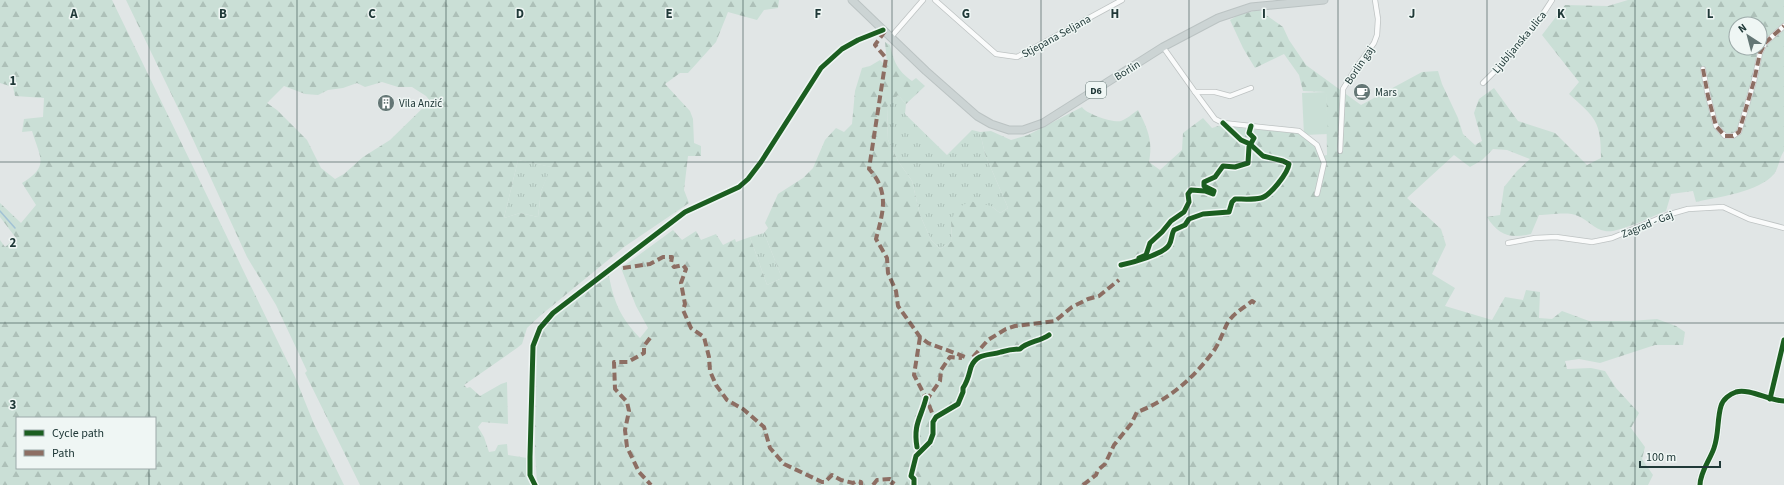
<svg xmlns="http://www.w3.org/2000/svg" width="1784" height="485" viewBox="0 0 1784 485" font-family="'Source Sans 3',sans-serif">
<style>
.grass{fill:url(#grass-tufts)}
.forest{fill:url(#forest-firs);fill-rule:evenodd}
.pitch{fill:#cadfd6}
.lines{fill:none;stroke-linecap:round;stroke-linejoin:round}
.stream{stroke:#a2c2d5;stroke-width:1.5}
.minor-casing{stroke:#bec3c3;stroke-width:6}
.secondary-casing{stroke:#bdc4c3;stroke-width:8}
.primary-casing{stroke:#bbc3c3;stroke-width:9}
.minor{stroke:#fafbfb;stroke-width:4.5}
.secondary{stroke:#fafbfb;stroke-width:6}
.primary{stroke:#ccd4d4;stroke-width:7}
.quiet{stroke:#8d6e63;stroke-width:4;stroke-dasharray:8 4;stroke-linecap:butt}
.cycleway-casing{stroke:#eff6f4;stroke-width:8}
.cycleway{stroke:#1b5e20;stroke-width:5}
.grid{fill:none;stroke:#203938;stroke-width:1;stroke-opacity:0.55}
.labels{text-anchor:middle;stroke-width:3;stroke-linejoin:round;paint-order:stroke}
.shield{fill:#eff6f4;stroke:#5e7270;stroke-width:1}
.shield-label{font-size:10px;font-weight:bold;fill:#203938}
.street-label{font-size:11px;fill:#203938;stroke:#eff6f4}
.poi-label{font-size:11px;fill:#203938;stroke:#eff6f4;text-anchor:start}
.grid-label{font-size:13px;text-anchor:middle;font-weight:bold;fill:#203938;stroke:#eff6f4;stroke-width:3;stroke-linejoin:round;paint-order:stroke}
</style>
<defs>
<pattern id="grass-tufts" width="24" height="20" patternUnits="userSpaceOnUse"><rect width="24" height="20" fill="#cadfd6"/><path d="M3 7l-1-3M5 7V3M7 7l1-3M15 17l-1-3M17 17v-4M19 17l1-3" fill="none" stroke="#adc0b8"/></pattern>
<pattern id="forest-firs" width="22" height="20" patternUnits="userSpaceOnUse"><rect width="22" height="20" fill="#cadfd6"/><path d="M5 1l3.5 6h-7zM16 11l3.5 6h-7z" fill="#adc0b8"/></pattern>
</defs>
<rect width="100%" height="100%" fill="#e1e6e6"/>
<g class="grass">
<polygon points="898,95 906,104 905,114 947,155 972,130 980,132 985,154 1008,208 1000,213 991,206 951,222 952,241 940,249 931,240 920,215 912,181 898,161 888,140 887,107"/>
<polygon points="518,160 552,167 541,191 538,217 520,213 504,218"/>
<polygon points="764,233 782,278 767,285 750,237"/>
</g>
<g class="forest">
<path d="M0,0H112L295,377L314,424L344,485H0V240L5,247L16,238L0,217V203L21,223L36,205L22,183C50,166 40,158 32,131L22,132L24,119L43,117L44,98L15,96L13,87L0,83ZM17,418H155V468H17Z"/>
<path d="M126,0H779L778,8L764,10L757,20L728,12L716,42L688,73H680L665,84L690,111L693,119L694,143L701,146V156H688L684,190L689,203L624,247L541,315L527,328L522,344L517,348L464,385L467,388L470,387L480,396L501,384L507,382L508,424L482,422L478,427L484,437L489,452L495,451L498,445L507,444L508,455L527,458L529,473L537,483L535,453L536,346C545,315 584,294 609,276C614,303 621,318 640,338L648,328L636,306L621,268L673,230L682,240L696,231L701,240L716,234L723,245L735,239L736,242L750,237L767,285L782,278L764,233L768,228L765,223L778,194L803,178L813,168L825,140L836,128L844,132L852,124L855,91L862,68L870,66L880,60L885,65L887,63L885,42L890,45C894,62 897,70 912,81L916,78L925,86L906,104L898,95L887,107L888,140L898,161L912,181L920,215L931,240L940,249L952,241L951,222L956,209L970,201L991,206L1000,213L1008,208L985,154L980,132L991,131L1011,140L1028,135L1082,107C1086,114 1113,123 1121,121C1127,119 1133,113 1138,110C1148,129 1153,141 1149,162L1160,170L1182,150L1183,133L1203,118L1212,128L1222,125L1255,130L1269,128L1299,133L1316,145L1322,156L1327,155L1326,92L1303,91L1299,75L1284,54L1255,68L1243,48L1230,20L1240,14L1259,10L1283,27L1289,40L1306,65L1361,105L1422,72L1438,71L1442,84L1458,118L1463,134L1475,145L1482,141L1474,113L1479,99L1494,88L1518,121L1555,133L1587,165L1601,158C1601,120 1595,118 1569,94L1579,82L1542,35L1565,5L1608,6L1628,0H1784V151C1779,158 1779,167 1774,174C1759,192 1718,197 1696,202L1693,191L1671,194L1666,211C1653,216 1617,234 1605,231C1594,229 1588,220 1578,216C1568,211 1550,215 1539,215L1531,234C1510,239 1498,235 1487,217L1500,215L1504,187L1517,171L1530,159L1507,150L1493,149L1482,160L1470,167L1454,155L1407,198L1441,229L1446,245L1432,274L1455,288L1445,306L1492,320L1505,297L1523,300L1526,290L1540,292L1539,318L1552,319L1562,311L1589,321H1630L1657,319L1676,326L1685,332L1683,345H1655L1600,363L1579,359L1565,361L1567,369L1591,368L1605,371L1616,388L1639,413L1631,428L1645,447L1642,459L1653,475L1648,485H360L305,373L307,371L276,305L247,257L191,135ZM1736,24H1760V48H1736ZM382,82L398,87H412L426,96L430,101L390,140L363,157L344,174L335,179L321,168L307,140L277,110L267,103L284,86L305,94L318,95L328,90L343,88L357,83L365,87ZM518,160L551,167L541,191L538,217L520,213L504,218Z"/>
</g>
<polygon class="pitch" points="1326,92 1328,134 1304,135 1302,93"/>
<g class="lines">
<polyline class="stream" points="0,211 15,228"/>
<g class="minor-casing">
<g id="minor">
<polyline points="935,0 996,54 1017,57 1122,0"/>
<polyline points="891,37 923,0"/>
<polyline points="1163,47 1195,92 1215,92 1230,96 1251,88"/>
<polyline points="1703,69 1708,96 1716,126 1725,136 1733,136 1739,132 1754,81 1760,53 1765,43 1784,26"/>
<path d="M1483,83C1509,58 1533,31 1552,0"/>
<polyline points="1195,92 1215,119 1223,123 1299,131 1317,145 1324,163 1317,194"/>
<polyline points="1340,151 1343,89 1356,68 1374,43 1377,35 1378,19 1375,0"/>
<polyline points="1508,243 1535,238 1556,237 1592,242 1612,238 1667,215 1688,209 1723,207 1749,219 1784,228"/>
<polyline points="1770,399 1784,340"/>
<polyline points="535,485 530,475 530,457 533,346 540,328 553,313 685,212 739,187 748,179 761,162 821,68 842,49 858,40 883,30"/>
</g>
</g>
<g class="secondary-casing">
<path id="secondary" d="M1700,485C1700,472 1710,460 1714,448C1719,434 1717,419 1721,406C1723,399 1730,394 1736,392C1749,388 1770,401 1784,401"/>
</g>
<g class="primary-casing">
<polyline id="primary" points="852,0 926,71 977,116 991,124 1009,130 1023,130 1043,123 1163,47 1218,18 1251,7 1324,0"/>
</g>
<use href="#minor" class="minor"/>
<use href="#secondary" class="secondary"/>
<use href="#primary" class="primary"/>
<g class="quiet">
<path d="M885,31L875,45L886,58L869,169C890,192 883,212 876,239L887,258L888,273L896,291L898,306L920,337L928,343L968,358"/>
<polyline points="1703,69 1708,96 1716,126 1725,136 1733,136 1739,132 1754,81 1760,53 1765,43 1784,26"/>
<polyline points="623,268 650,264 663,257 672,257 671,263 674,267 683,265 686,269 681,283 685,304 683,310 691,328 704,337 709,357 710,371 716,385 727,400 743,409 764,427 770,448 784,464 822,482 825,482 832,475 841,480 853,483 857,481 861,482 861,485"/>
<polyline points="920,337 914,375 926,398 933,415"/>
<polyline points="650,338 644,346 644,353 628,362 614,362 615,389 627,402 629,411 625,430 627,447 639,472 651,485"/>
<polyline points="973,357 988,340 1006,329 1015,326 1055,321 1072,307 1088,299 1099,296 1119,280"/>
<polyline points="926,401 940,381 941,370 950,357 962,358"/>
<polyline points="873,485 877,480 890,479 894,481 891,485"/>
<path d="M1083,485L1096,475L1098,470L1105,464L1114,445L1131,424L1137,412C1168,401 1196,376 1215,349C1220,341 1223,332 1227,324C1232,314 1244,308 1252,301L1255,303"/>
</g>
<g class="cycleway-casing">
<g id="cycleway">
<polyline points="1139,258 1146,255 1150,243 1162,232 1171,221 1184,212 1189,202 1188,194 1191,190 1205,191 1213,194 1214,191 1204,186 1204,182 1215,177 1223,166 1235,167 1248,163 1249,147 1254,138 1249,133 1251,126"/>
<path d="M1121,265C1131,263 1164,254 1169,245C1172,241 1171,235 1174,230L1185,225L1189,219L1203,214L1229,212L1232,202L1235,199C1243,199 1253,200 1261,198C1270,196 1288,173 1289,164L1283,161L1263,156L1250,144L1241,140L1223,123"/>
<polyline points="1770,399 1784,340"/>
<path d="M917,447C913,424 921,418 926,398"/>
<polyline points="535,485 530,475 530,457 533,346 540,328 553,313 685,212 739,187 748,179 761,162 821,68 842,49 858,40 883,30"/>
<path d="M914,485V479L911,476L916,456L930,442L933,434V422L936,417L958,404L963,392V388C968,381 969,374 971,367C977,352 990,356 1001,352C1008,350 1012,349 1020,349C1028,341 1039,342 1049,335"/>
<path d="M1700,485C1700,472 1710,460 1714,448C1719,434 1717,419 1721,406C1723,399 1730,394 1736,392C1749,388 1770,401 1784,401"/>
</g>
</g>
<use href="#cycleway" class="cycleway"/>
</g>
<path class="grid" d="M149,0V418M297,0V485M446,0V485M595,0V485M743,0V485M892,0V485M1041,0V485M1189,0V485M1338,0V485M1487,0V485M1635,0V485M0,162H1784M0,323H1784M149,468V485"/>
<defs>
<g id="cafe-disc" transform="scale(0.9)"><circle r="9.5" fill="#647675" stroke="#eff6f4"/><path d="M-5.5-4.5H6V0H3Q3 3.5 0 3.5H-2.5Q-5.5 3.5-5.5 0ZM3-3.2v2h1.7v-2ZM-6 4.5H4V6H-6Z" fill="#fff"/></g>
<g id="building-disc" transform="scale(0.9)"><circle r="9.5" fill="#647675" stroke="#eff6f4"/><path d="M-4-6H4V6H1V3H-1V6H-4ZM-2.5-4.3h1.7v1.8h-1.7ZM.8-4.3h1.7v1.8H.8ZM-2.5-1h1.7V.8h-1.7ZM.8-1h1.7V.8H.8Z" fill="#fff"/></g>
</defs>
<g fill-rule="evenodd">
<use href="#cafe-disc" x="1362" y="92"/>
<use href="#building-disc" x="386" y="103"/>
</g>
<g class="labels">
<rect class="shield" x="1086" y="82" width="20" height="16" rx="3"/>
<g class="shield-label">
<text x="1096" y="94">D6</text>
</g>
<g class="street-label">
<text transform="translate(1056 36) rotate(-29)" y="4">Stjepana Seljana</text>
<text transform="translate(1519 42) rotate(-50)" y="4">Ljubljanska ulica</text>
<text transform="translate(1359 65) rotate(-56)" y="4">Borlin gaj</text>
<text transform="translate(1127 70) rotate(-32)" y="4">Borlin</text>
<text transform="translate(1647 224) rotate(-22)" y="4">Zagrad - Gaj</text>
</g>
<g class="poi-label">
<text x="1375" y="96">Mars</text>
<text x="399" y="107">Vila Anzić</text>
</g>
</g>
<g class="grid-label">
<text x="74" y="18">A</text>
<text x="223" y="18">B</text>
<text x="372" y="18">C</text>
<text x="520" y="18">D</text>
<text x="669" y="18">E</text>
<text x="818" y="18">F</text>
<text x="966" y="18">G</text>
<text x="1115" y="18">H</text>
<text x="1264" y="18">I</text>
<text x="1412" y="18">J</text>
<text x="1561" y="18">K</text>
<text x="1710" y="18">L</text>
<text x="13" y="85">1</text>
<text x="13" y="247">2</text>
<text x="13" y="409">3</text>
</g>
<rect x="16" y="417" width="140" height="52" fill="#eff6f4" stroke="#9caaa9"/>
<rect x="24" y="430" width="20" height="6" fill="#1b5e20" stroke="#9caaa9"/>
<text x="52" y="437" font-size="12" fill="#203938">Cycle path</text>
<rect x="24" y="450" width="20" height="6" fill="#8d6e63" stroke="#9caaa9"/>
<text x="52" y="457" font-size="12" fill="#203938">Path</text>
<g transform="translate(1748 36) rotate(324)"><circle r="19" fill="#eff6f4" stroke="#9caaa9"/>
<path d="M0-3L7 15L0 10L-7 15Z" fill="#647675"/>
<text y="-6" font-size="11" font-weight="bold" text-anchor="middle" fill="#203938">N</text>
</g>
<path d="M1640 461v6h80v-6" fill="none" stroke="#203938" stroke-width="2"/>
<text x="1646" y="461" font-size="12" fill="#203938" stroke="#eff6f4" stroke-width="3" paint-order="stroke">100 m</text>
</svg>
